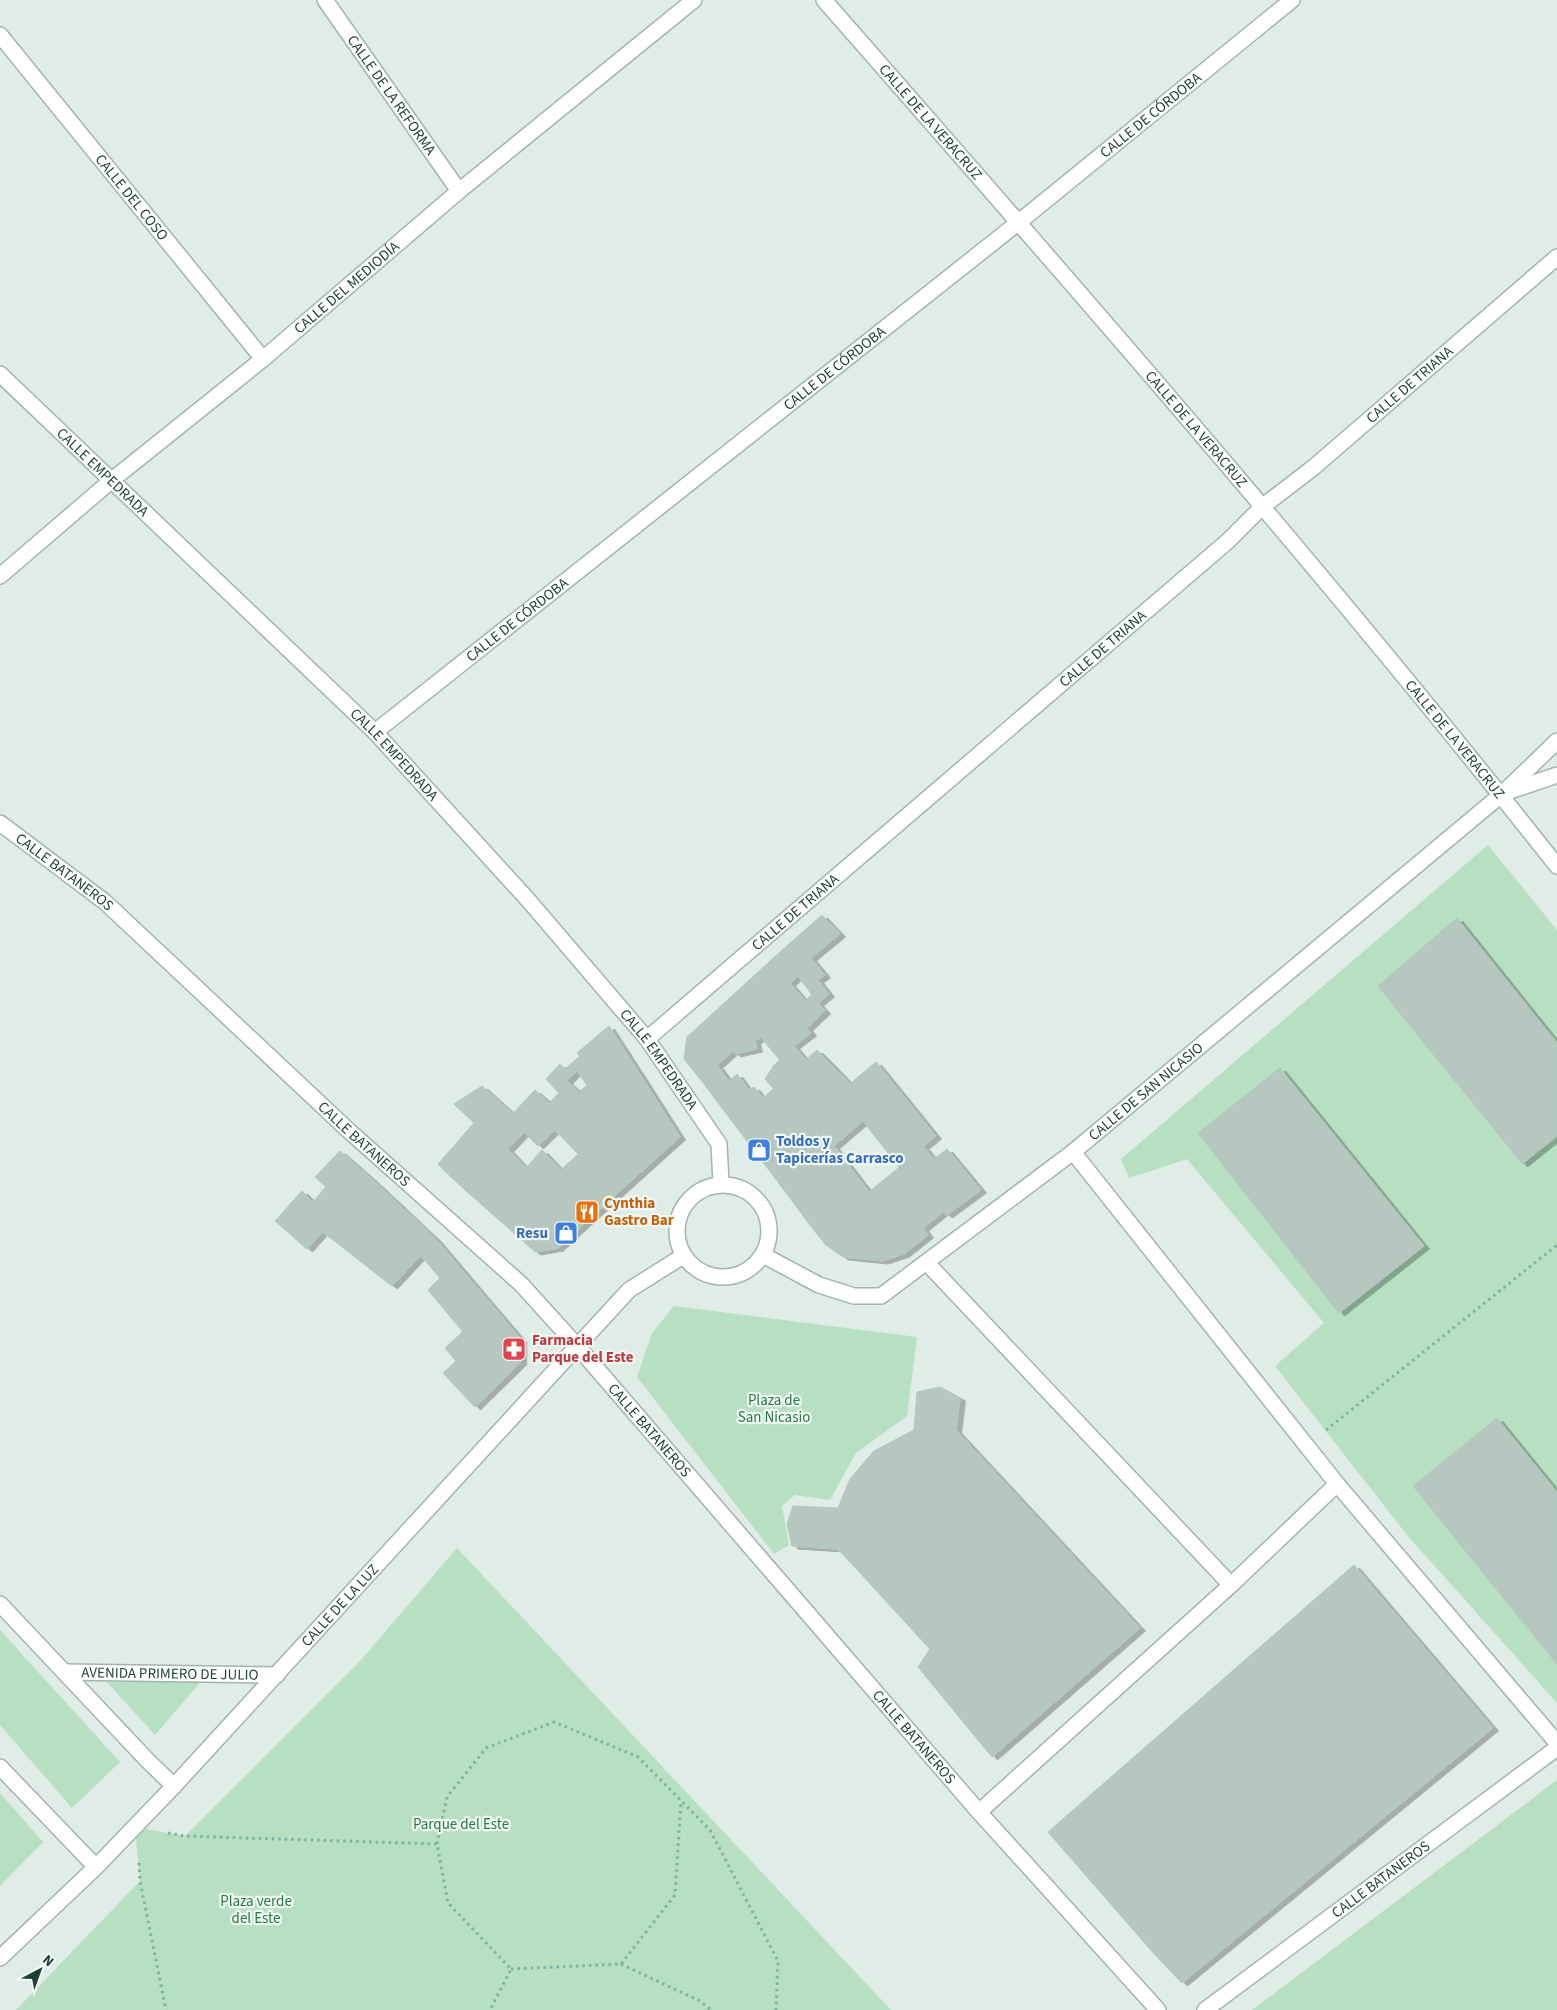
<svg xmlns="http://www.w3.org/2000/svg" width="1557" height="2010" viewBox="0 0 1557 2010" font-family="'Source Sans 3',sans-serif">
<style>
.green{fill:#b6e0c1;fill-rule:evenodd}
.building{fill:#b5c7bf;stroke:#b2c6bd;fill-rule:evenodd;filter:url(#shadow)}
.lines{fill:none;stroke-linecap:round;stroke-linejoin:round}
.street-casing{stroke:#a2b4ad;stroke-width:18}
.path{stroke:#7db3a1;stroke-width:3;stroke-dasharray:2.5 4;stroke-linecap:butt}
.street{stroke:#fff;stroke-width:15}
.labels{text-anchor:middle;stroke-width:4.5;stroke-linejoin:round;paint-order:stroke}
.street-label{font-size:15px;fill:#1f3e35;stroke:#f1f9f4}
.shop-label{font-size:15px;font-weight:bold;fill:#366cbe;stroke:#f1f9f4;text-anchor:start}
.food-label{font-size:15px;font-weight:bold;fill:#c56008;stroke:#f1f9f4;text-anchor:start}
.health-label{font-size:15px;font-weight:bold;fill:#be3a42;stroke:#f1f9f4;text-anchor:start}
.park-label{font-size:15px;fill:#257944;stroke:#f1f9f4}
</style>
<defs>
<filter id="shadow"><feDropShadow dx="5.5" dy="3" stdDeviation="0" flood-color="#0004"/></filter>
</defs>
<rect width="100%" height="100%" fill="#e0ece6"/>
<g class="green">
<path d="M1488,845L1557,930V1043L1457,919L1378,986L1521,1164L1557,1136V1492L1497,1418L1413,1486L1557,1664V1703L1407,1535L1275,1366L1324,1323L1187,1159L1129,1178L1121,1159ZM1280,1068L1423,1245L1340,1313L1199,1133Z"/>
<polygon points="674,1306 917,1337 907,1416 856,1453 830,1500 795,1495 782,1506 789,1545 774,1554 637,1377 652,1333"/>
<polygon points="457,1548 891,2010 16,2010 140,1881 135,1827 185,1836 361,1660"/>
<polygon points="0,1630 120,1762 72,1808 0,1725"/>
<polygon points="203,1679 155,1735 107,1682"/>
<polygon points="1557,1780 1557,2010 1252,2010"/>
<polygon points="0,1793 43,1842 0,1886"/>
</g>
<g class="building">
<polygon points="822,915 840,934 811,958 825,975 818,980 829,994 818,1003 780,952"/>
<polygon points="1457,918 1557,1043 1557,1136 1522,1164 1378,986"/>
<polygon points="780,952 798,976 790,983 805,1001 811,995 825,1011 807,1028 811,1033 794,1046 806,1060 817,1050 830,1063 801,1093 788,1076 772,1067 780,1060 757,1033 774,1020 745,984"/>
<polygon points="745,984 774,1020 757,1033 761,1037 755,1041 757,1049 735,1054 733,1051 701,1080 684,1059 687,1037"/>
<path d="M609,1026L645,1082L623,1094L603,1111L589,1096L538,1146L524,1132L533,1123L518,1108L535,1090L549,1103L559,1093L546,1079L560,1064L565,1069L580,1056L577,1053ZM577,1071L587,1085L579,1092L567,1081Z"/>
<polygon points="876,1062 936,1136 899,1167 863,1121 834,1146 867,1189 813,1229 766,1166 820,1128 859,1093 851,1083"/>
<polygon points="830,1063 859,1093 820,1128 766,1166 734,1124 788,1076 801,1093"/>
<polygon points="718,1066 729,1081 737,1074 749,1090 754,1087 764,1099 734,1124 701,1080"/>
<polygon points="773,1067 788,1076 774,1089 765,1079"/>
<polygon points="1280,1068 1424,1246 1339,1313 1198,1133"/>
<polygon points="645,1082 680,1137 661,1154 641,1126 603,1158 590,1143 578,1154 555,1130 589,1096 603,1111 623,1094"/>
<polygon points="482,1086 513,1114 518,1108 533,1123 510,1147 494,1133 450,1176 438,1164 474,1123 454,1104"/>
<polygon points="641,1126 661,1154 599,1210 561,1170 590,1143 603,1158"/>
<polygon points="494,1133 510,1147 465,1190 450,1176"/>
<polygon points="924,1147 934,1159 947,1149 981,1190 947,1215 943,1212 923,1228 928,1235 904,1254 883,1261 843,1257 826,1245 813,1229 867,1189 869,1192"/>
<polygon points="508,1149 526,1168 520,1175 554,1211 523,1241 465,1190"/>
<polygon points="542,1150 599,1210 558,1248 535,1252 523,1241 554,1211 520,1175"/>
<polygon points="340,1151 371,1178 307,1249 275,1221 302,1191 313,1202 326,1187 315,1177"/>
<polygon points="371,1178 436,1239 392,1286 323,1232"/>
<polygon points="436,1239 492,1305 463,1332 428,1290 440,1278 421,1256"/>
<polygon points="492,1305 521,1339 521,1362 475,1407 443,1373 456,1361 445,1348"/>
<polygon points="940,1387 960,1398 956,1430 1140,1628 992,1757 918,1667 930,1649 838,1549 792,1546 787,1524 793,1506 838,1508 850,1479 874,1451 914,1430 917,1392"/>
<polygon points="1497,1418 1557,1492 1557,1664 1413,1486"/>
<polygon points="1354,1565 1493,1728 1182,1983 1156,1956 1048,1832"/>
</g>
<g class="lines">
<g class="street-casing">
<g id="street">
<path id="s1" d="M325,0L459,191"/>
<path id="s2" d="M824,0C1073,284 1322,569 1557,866"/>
<path id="s3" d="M0,35L263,359"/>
<path id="s4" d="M0,374L375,732L529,901L647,1039L719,1144L721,1183"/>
<path id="s5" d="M0,576L112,480L263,359L459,191L694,0"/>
<path id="s6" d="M375,732L1019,222L1292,0"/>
<polyline points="1507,792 1557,775"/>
<path id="s7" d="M0,823L105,902L348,1130L521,1284L578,1347L979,1812L1158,2010"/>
<path id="s8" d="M647,1039L1228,541L1262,507L1314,467L1557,257"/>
<polyline points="1073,1152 1337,1484 1557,1743"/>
<circle cx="723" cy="1231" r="46"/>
<path id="s9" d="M763,1255L819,1285L854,1296H881L1073,1152L1501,795L1557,741"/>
<polyline points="927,1263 1231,1585"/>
<polyline points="0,1604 148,1761 174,1786"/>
<path id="s10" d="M64,1672L277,1675"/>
<polyline points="0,1767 96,1867"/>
<polyline points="979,1812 1231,1585 1337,1484"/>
<path id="s11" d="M0,1958L96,1867L174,1786L629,1290L683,1256"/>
<path id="s12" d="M1205,2010L1557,1748"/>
</g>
</g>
<g class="path">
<polyline points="1326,1430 1557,1245"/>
<polyline points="168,1833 185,1836 437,1844 448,1903 511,1969 490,2010"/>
<polyline points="437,1844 447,1797 486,1748 554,1722 638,1757 710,1830 778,1961 776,2010"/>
<polyline points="139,1863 140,1881 166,2010"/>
<polyline points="621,1964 700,2001 711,2010"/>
<polyline points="511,1969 621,1964 675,1895 681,1801"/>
</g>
<use href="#street" class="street"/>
</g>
<defs>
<g id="shop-square" transform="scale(1.25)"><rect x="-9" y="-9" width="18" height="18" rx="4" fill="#3f7fe0" stroke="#f1f9f4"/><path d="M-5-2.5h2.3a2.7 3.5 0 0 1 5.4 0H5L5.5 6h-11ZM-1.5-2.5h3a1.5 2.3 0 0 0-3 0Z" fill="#fff"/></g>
<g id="restaurant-square" transform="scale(1.25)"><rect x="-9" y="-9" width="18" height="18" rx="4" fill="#e8710a" stroke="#f1f9f4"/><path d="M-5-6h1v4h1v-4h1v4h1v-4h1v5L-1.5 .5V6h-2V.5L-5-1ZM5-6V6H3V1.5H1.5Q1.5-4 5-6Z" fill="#fff"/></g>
<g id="pharmacy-square" transform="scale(1.25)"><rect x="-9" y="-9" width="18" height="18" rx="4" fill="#e0444e" stroke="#f1f9f4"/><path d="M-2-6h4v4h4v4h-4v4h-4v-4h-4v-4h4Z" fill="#fff"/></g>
</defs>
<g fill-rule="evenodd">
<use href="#shop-square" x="759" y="1150"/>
<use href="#restaurant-square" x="587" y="1212"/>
<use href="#shop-square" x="566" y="1233"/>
<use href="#pharmacy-square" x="514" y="1349"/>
</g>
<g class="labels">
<g class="street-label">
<text dy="5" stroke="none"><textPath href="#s1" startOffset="116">CALLE DE LA REFORMA</textPath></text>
<text dy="5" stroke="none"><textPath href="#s6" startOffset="991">CALLE DE CÓRDOBA</textPath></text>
<text dy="5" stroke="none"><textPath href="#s2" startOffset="162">CALLE DE LA VERACRUZ</textPath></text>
<text dy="5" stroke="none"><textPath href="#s3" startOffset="209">CALLE DEL COSO</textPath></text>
<text dy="5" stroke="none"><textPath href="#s5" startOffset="451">CALLE DEL MEDIODÍA</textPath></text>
<text dy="5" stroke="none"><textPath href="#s6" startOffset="586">CALLE DE CÓRDOBA</textPath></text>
<text dy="5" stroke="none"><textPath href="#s8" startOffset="1005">CALLE DE TRIANA</textPath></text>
<text dy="5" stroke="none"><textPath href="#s2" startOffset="568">CALLE DE LA VERACRUZ</textPath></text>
<text dy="5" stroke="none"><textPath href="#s4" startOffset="142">CALLE EMPEDRADA</textPath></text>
<text dy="5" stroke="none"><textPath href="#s6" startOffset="181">CALLE DE CÓRDOBA</textPath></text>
<text dy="5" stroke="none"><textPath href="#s8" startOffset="600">CALLE DE TRIANA</textPath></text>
<text dy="5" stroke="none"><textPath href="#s2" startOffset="972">CALLE DE LA VERACRUZ</textPath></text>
<text dy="5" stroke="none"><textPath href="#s4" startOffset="548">CALLE EMPEDRADA</textPath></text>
<text dy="5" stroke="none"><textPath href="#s7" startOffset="81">CALLE BATANEROS</textPath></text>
<text dy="5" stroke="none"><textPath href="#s8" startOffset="195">CALLE DE TRIANA</textPath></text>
<text dy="5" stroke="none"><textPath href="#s4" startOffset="952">CALLE EMPEDRADA</textPath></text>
<text dy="5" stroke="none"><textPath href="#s9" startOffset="462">CALLE DE SAN NICASIO</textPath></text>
<text dy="5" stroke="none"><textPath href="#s7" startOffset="486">CALLE BATANEROS</textPath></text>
<text dy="5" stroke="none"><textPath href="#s7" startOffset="891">CALLE BATANEROS</textPath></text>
<text dy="5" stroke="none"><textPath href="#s11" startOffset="490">CALLE DE LA LUZ</textPath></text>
<text dy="5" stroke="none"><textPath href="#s10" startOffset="106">AVENIDA PRIMERO DE JULIO</textPath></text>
<text dy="5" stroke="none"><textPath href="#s7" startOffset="1296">CALLE BATANEROS</textPath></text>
<text dy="5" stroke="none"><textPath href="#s12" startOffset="219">CALLE BATANEROS</textPath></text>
</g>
<g class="shop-label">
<text x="776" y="1146">Toldos y<tspan x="776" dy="17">Tapicerías Carrasco</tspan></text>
<text x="548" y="1238" text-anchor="end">Resu</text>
</g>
<g class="food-label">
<text x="604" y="1208">Cynthia<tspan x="604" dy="17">Gastro Bar</tspan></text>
</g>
<g class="health-label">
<text x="532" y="1345">Farmacia<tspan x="532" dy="17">Parque del Este</tspan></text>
</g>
<g class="park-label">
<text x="774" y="1405">Plaza de<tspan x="774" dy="17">San Nicasio</tspan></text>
<text x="461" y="1829">Parque del Este</text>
<text x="256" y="1906">Plaza verde<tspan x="256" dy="17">del Este</tspan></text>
</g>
</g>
<g transform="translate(40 1970) rotate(41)" stroke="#f1f9f4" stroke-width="4" paint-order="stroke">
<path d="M0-4L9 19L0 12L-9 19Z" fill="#1f3e35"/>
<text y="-8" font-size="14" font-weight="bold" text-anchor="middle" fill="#1f3e35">N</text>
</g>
</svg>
